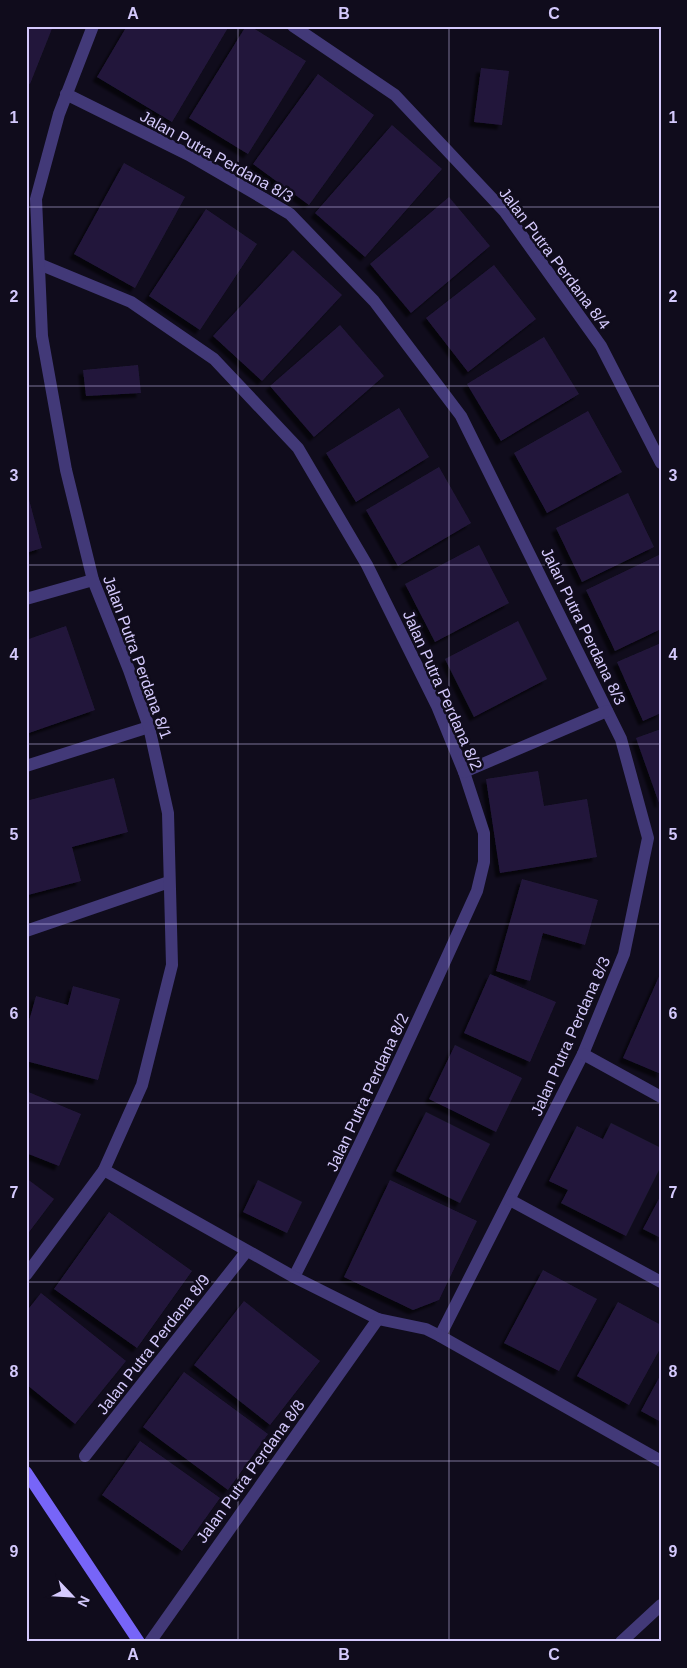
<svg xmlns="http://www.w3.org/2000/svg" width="687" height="1668" viewBox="0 0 687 1668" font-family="Helvetica,sans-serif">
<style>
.building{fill:#23193b;filter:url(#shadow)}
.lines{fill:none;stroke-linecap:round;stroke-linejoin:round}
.street{stroke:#423978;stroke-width:12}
.secondary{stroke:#7765f8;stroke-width:12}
.grid{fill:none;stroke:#d4c9fc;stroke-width:1;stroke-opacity:0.55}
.labels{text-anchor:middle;stroke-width:5;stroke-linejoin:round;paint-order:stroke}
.street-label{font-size:16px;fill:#d4c9fc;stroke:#100c1c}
.neatline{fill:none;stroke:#d4c9fc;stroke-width:2}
.grid-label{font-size:16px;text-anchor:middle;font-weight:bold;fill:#d4c9fc}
</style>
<defs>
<filter id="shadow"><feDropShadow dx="-4.5" dy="4.5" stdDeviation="1" flood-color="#0009"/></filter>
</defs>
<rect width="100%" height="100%" fill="#100c1c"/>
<g class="building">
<polygon points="26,26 53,26 30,84 26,82"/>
<polygon points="127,26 229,26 172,122 97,77"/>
<polygon points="246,26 250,26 306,61 248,154 189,118"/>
<polygon points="481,68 509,71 502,125 474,122"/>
<polygon points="318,74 374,115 309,205 253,164"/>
<polygon points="392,125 442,169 365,257 315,213"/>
<polygon points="124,163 185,197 135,288 74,254"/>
<polygon points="449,197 490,246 411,313 370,264"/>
<polygon points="206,209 257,244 200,330 149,296"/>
<polygon points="293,250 342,295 262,381 213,336"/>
<polygon points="494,265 536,319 468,372 426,318"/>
<polygon points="340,325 384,376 314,437 270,386"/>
<polygon points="544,337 579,394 501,441 467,384"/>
<polygon points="138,365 141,393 86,396 83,370"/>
<polygon points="399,408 429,457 356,502 326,453"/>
<polygon points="588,411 622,472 547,513 514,453"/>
<polygon points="439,467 471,523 398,566 366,510"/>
<polygon points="27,492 42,548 26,553 26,493"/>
<polygon points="628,493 654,547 582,582 556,528"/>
<polygon points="479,545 509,603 435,642 405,584"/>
<polygon points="661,554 661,629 615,651 586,590"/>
<polygon points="518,621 547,679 474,717 445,659"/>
<polygon points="66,626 95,710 26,734 26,640"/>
<polygon points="661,643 661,713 643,721 617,662"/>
<polygon points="661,729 661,803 659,803 636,738"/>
<polygon points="538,771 544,806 587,799 597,857 500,873 486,779"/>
<polygon points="114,778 128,832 72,847 81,881 28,895 26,886 26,801"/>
<polygon points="522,879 598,900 585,945 543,933 530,981 496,971"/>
<polygon points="661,972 661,1074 623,1058"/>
<polygon points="490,974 556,1002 530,1062 464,1033"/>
<polygon points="73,986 120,999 98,1080 26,1061 26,1032 36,996 68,1005"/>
<polygon points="455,1045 522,1078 496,1132 429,1099"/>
<polygon points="26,1091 81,1114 59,1166 26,1153"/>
<polygon points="426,1112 490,1144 460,1203 396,1171"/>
<polygon points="611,1123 661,1148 661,1166 626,1236 561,1203 568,1190 549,1181 577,1126 603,1139"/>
<polygon points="26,1178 54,1199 26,1236"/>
<polygon points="258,1180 302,1202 287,1233 243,1212"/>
<polygon points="390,1180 477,1221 439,1300 413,1310 344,1277"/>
<polygon points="661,1195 661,1238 643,1229"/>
<polygon points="109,1212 192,1271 137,1348 54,1289"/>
<polygon points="543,1270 597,1299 559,1371 504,1343"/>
<polygon points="41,1293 126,1361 75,1424 26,1384 26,1312"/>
<polygon points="244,1301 320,1361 270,1425 194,1365"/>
<polygon points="618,1302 661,1325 661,1347 629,1405 577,1376"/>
<polygon points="184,1372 268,1434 228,1490 143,1427"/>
<polygon points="661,1374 661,1422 641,1411"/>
<polygon points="140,1441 220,1498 182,1551 102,1495"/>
</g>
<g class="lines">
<g class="street">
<polyline points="293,26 395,95 505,212 601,346 661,463"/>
<polyline points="66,94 189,155 290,214 374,301 461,416 621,739 648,838 624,954 583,1054 440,1336"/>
<path d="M39,264L131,302L214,359L298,448L367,565L437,706L464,772L484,833V862L477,891C418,1021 359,1150 294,1277"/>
<polyline points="26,599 93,580"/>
<polyline points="26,766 149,727"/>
<polyline points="464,772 607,711"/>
<polyline points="26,931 169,882"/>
<polyline points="583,1054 661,1097"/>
<polyline points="104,1170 294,1277 378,1319 426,1329 440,1336 661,1461"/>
<polyline points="510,1200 661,1282"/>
<polyline points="26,1275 104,1170 142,1085 172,965 168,813 149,727 129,670 93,580 66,470 42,336 36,199 59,114 93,26"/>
<polyline points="85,1456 246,1252"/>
<polyline points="150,1642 378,1319"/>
<polyline points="621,1642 661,1605"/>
</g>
<polyline class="secondary" points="26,1472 139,1642"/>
</g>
<path class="grid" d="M238,26V1642M449,26V1642M26,207H661M26,386H661M26,565H661M26,744H661M26,924H661M26,1103H661M26,1282H661M26,1461H661"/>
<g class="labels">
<g class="street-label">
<text transform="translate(217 156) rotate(29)" y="6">Jalan Putra Perdana 8/3</text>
<text transform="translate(555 258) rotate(53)" y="6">Jalan Putra Perdana 8/4</text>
<text transform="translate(584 626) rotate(64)" y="6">Jalan Putra Perdana 8/3</text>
<text transform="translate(138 657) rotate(70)" y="6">Jalan Putra Perdana 8/1</text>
<text transform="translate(443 690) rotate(66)" y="6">Jalan Putra Perdana 8/2</text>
<text transform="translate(570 1036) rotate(-66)" y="6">Jalan Putra Perdana 8/3</text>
<text transform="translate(367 1092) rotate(-65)" y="6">Jalan Putra Perdana 8/2</text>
<text transform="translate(153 1344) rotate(-52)" y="6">Jalan Putra Perdana 8/9</text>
<text transform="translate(250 1471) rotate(-54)" y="6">Jalan Putra Perdana 8/8</text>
</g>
</g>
<rect width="687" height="1668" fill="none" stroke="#100c1c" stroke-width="55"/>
<g transform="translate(72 1596) rotate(115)" stroke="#100c1c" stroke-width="4" paint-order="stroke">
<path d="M0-4L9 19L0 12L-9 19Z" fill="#d4c9fc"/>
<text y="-8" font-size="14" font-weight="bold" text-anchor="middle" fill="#d4c9fc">N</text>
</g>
<rect x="28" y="28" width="632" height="1612" class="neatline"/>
<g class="grid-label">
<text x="133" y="19">A</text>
<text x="344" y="19">B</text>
<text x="554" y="19">C</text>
<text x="14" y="123">1</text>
<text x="673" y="123">1</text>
<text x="14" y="302">2</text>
<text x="673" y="302">2</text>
<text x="14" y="481">3</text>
<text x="673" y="481">3</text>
<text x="14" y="660">4</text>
<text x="673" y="660">4</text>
<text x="14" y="840">5</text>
<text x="673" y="840">5</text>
<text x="14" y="1019">6</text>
<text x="673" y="1019">6</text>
<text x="14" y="1198">7</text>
<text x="673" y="1198">7</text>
<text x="14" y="1377">8</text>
<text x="673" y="1377">8</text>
<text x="14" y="1557">9</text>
<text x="673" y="1557">9</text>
<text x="133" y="1660">A</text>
<text x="344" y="1660">B</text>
<text x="554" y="1660">C</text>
</g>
</svg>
